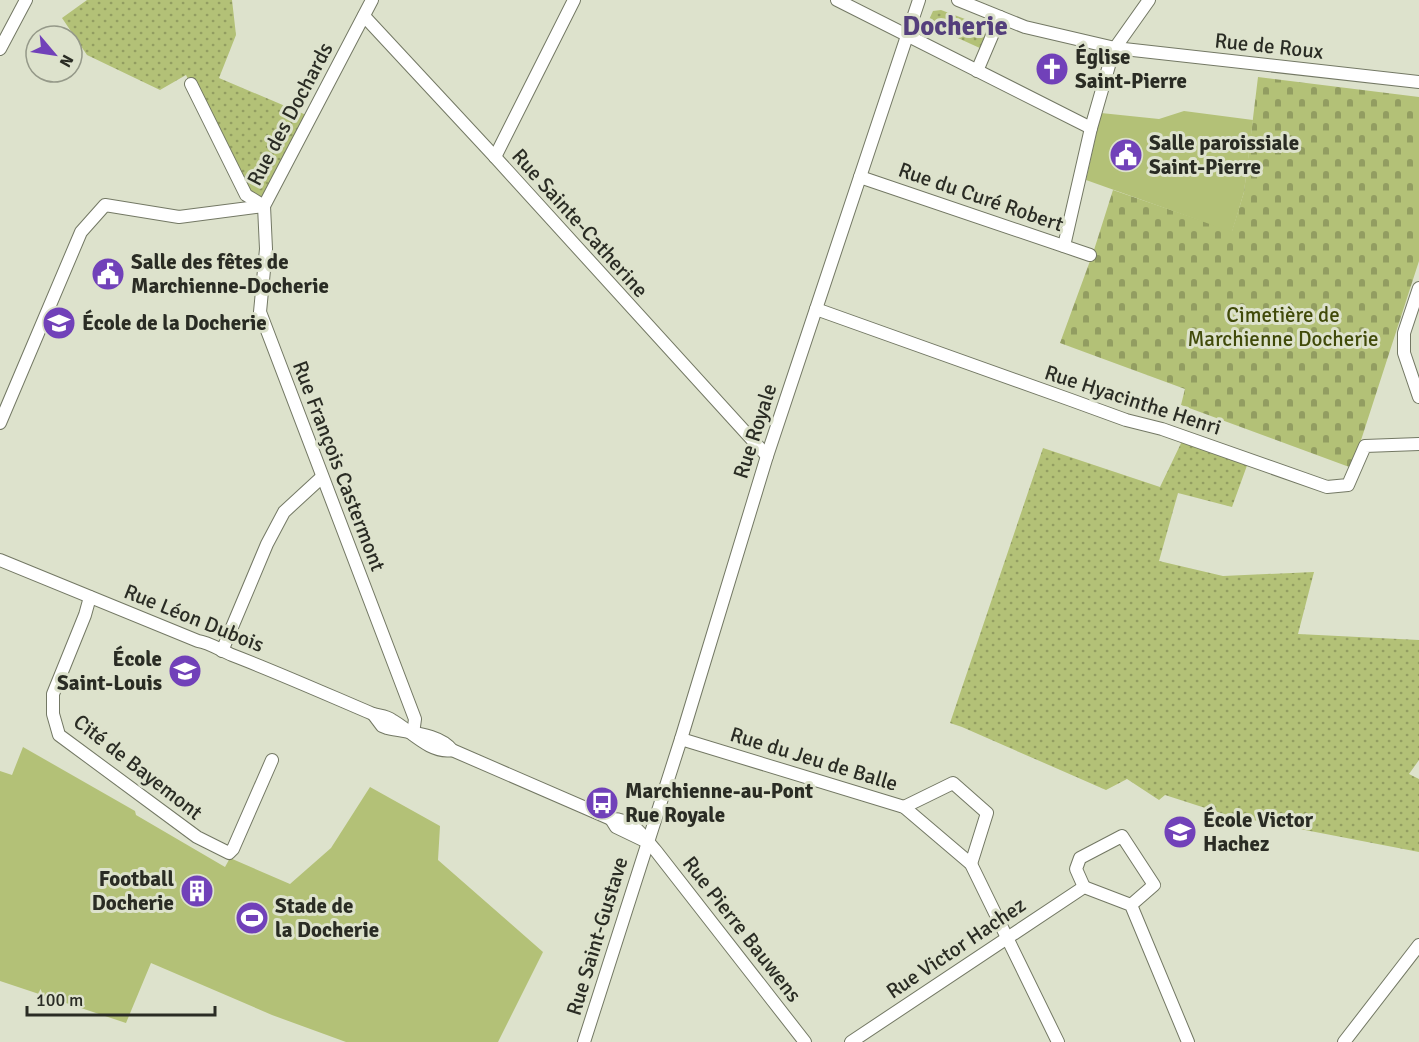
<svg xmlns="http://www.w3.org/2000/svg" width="1419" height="1042" viewBox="0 0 1419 1042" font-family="Signika,sans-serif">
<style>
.grass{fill:url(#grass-dots)}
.cemetery{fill:url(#cemetery-stones)}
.park{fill:#b3c177}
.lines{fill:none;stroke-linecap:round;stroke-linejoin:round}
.minor-casing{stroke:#737864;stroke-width:14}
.minor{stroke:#fff;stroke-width:12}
.labels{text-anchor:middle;stroke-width:6;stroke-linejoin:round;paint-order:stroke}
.street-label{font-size:21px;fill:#2a2c24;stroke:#dde2cc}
.poi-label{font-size:21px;font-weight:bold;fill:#2a2c24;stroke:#dde2cc;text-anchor:start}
.park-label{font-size:21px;fill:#404a09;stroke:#dde2cc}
.district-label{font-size:27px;font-weight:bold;fill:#543f7c;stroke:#dde2cc}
</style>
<defs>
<pattern id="grass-dots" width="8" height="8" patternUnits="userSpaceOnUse" patternTransform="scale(1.5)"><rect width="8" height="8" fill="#b3c177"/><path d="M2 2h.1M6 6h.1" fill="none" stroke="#929d61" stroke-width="1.8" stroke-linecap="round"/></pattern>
<pattern id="cemetery-stones" width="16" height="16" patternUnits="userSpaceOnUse" patternTransform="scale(1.5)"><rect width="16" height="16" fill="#b3c177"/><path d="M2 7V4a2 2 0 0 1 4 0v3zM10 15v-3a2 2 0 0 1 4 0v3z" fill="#929d61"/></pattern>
</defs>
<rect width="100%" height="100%" fill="#dde2cc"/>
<g class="grass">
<polygon points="87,0 232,0 236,35 219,78 311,117 264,206 246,195 186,75 160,90 87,55 62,18"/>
<polygon points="941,10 981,25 979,31 988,36 982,49 927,24 933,11"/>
<polygon points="1184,437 1249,460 1232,507 1178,493 1159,561 1223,576 1314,572 1298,634 1419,640 1419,760 1409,774 1419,779 1419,852 1227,815 1165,795 1159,800 1127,779 1106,790 962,727 950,723 1043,448 1160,487"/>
</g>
<polygon class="cemetery" points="1258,77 1419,97 1419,261 1352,468 1181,405 1185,389 1060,343 1094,250 1113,190 1232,231 1244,192"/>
<g class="park">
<polygon points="1184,111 1253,120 1244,192 1232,232 1086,180 1101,113 1159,119"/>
<polygon points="23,747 135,811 136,815 225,867 230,858 290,884 331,848 370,787 440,826 438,860 543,952 498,1042 346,1042 272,1015 151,963 126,1023 0,981 0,771 12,775"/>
</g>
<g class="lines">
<g class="minor-casing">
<g id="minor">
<polyline points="837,0 1091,128"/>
<polyline points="958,0 1025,27 1115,48 1419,82"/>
<polyline points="364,16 495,157 767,456"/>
<polyline points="0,49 26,0"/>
<polyline points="977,71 1000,17"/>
<polyline points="191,84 246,195 264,206 266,249 260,312 415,719 413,734"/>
<polyline points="495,157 574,0"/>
<polyline points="860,177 1090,255"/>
<polyline points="1064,246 1091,128 1110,62 1115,48 1149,0"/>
<polyline points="1419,288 1404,333 1404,353 1419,397"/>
<polyline points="816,309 1071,400 1126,420 1162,429 1327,487 1348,485 1365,446 1419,444"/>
<polyline points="0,423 81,232 105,205 179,217 264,206 372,0"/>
<path d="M0,560L198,641C208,642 222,651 232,655C279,673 326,694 373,714C380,716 386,716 392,720C410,730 430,754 452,750"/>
<polyline points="90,597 85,615 53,694 53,714 59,735 197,837 229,853 233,849 272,760"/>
<polyline points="222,651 267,544 284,512 322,477"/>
<path d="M373,714L382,726L387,728C408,733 439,733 452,750L611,819C632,818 643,836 656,851L805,1042"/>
<polyline points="681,739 904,807 971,864 1058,1042"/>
<polyline points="904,807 953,783 987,813 971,864"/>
<polyline points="611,819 616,827 643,840"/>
<polyline points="1084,887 1076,869 1080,858 1122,836 1154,885 1131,905"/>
<polyline points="584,1042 681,739 767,456 919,0"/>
<polyline points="851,1042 1084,887 1131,905 1188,1042"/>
<polyline points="1344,1042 1419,945"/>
</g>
</g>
<use href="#minor" class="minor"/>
</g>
<defs>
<g id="church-disc" transform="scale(1.725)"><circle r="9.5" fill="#7141b9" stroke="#dde2cc"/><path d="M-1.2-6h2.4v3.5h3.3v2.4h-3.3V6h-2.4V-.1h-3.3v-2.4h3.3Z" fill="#fff"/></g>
<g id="civic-disc" transform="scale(1.725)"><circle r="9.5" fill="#7141b9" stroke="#dde2cc"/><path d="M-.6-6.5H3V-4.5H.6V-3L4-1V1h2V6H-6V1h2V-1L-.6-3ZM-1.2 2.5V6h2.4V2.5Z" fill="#fff"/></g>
<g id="school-disc" transform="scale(1.725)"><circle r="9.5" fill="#7141b9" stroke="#dde2cc"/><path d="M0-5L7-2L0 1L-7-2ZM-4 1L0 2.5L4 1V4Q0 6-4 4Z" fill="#fff"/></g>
<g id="bus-disc" transform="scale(1.725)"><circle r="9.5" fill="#7141b9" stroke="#dde2cc"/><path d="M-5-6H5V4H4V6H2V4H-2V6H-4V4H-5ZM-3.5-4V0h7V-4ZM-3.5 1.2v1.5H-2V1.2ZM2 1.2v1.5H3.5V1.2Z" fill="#fff"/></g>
<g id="building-disc" transform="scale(1.725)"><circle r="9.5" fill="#7141b9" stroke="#dde2cc"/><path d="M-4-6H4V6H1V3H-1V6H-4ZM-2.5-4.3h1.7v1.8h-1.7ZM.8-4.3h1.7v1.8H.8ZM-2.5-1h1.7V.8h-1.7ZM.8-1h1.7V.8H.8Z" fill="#fff"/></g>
<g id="stadium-disc" transform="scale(1.725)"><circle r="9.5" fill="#7141b9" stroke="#dde2cc"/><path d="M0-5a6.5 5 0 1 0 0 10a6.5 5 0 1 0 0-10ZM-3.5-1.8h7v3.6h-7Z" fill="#fff"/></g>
</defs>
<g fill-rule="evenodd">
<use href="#church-disc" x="1052" y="69"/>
<use href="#civic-disc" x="1126" y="155"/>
<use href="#civic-disc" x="108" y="274"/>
<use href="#school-disc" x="59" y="323"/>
<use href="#school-disc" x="185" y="671"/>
<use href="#bus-disc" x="602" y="803"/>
<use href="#school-disc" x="1180" y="832"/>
<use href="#building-disc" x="197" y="891"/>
<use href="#stadium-disc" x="252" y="918"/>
</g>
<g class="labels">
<g class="street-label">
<text transform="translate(1269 46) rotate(6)" y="7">Rue de Roux</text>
<text transform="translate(290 114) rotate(-62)" y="7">Rue des Dochards</text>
<text transform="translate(981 197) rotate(19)" y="7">Rue du Curé Robert</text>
<text transform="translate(580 223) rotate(48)" y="7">Rue Sainte-Catherine</text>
<text transform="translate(1133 400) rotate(18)" y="7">Rue Hyacinthe Henri</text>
<text transform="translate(755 431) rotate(-72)" y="7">Rue Royale</text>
<text transform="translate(339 466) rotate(69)" y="7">Rue François Castermont</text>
<text transform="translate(194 618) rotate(22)" y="7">Rue Léon Dubois</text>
<text transform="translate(814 759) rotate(17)" y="7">Rue du Jeu de Balle</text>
<text transform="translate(138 767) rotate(38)" y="7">Cité de Bayemont</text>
<text transform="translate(742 929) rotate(52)" y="7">Rue Pierre Bauwens</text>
<text transform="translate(597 936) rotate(-73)" y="7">Rue Saint-Gustave</text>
<text transform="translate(956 948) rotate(-34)" y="7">Rue Victor Hachez</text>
</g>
<g class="poi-label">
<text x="1075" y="64">Église<tspan x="1075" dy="24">Saint-Pierre</tspan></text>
<text x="1149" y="150">Salle paroissiale<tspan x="1149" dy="24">Saint-Pierre</tspan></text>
<text x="131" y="269">Salle des fêtes de<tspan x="131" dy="24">Marchienne-Docherie</tspan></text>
<text x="82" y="330">École de la Docherie</text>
<text x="162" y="666" text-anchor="end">École<tspan x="162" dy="24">Saint-Louis</tspan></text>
<text x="625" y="798">Marchienne-au-Pont<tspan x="625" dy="24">Rue Royale</tspan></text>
<text x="1203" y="827">École Victor<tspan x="1203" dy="24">Hachez</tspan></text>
<text x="174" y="886" text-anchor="end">Football<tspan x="174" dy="24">Docherie</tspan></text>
<text x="275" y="913">Stade de<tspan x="275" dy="24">la Docherie</tspan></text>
</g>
<g class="park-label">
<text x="1283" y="322">Cimetière de<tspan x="1283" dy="24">Marchienne Docherie</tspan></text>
</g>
<g class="district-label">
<text x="955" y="35">Docherie</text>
</g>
</g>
<g transform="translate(54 54) rotate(119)"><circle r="28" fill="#dde2cc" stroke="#959989" stroke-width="1.5"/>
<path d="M0-4.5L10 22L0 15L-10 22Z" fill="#7141b9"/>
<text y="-9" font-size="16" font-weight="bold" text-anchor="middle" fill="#2a2c24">N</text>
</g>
<path d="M27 1006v9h188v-9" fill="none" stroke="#2a2c24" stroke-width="3"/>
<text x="36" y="1006" font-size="18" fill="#2a2c24" stroke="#dde2cc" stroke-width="4.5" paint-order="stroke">100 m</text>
</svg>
